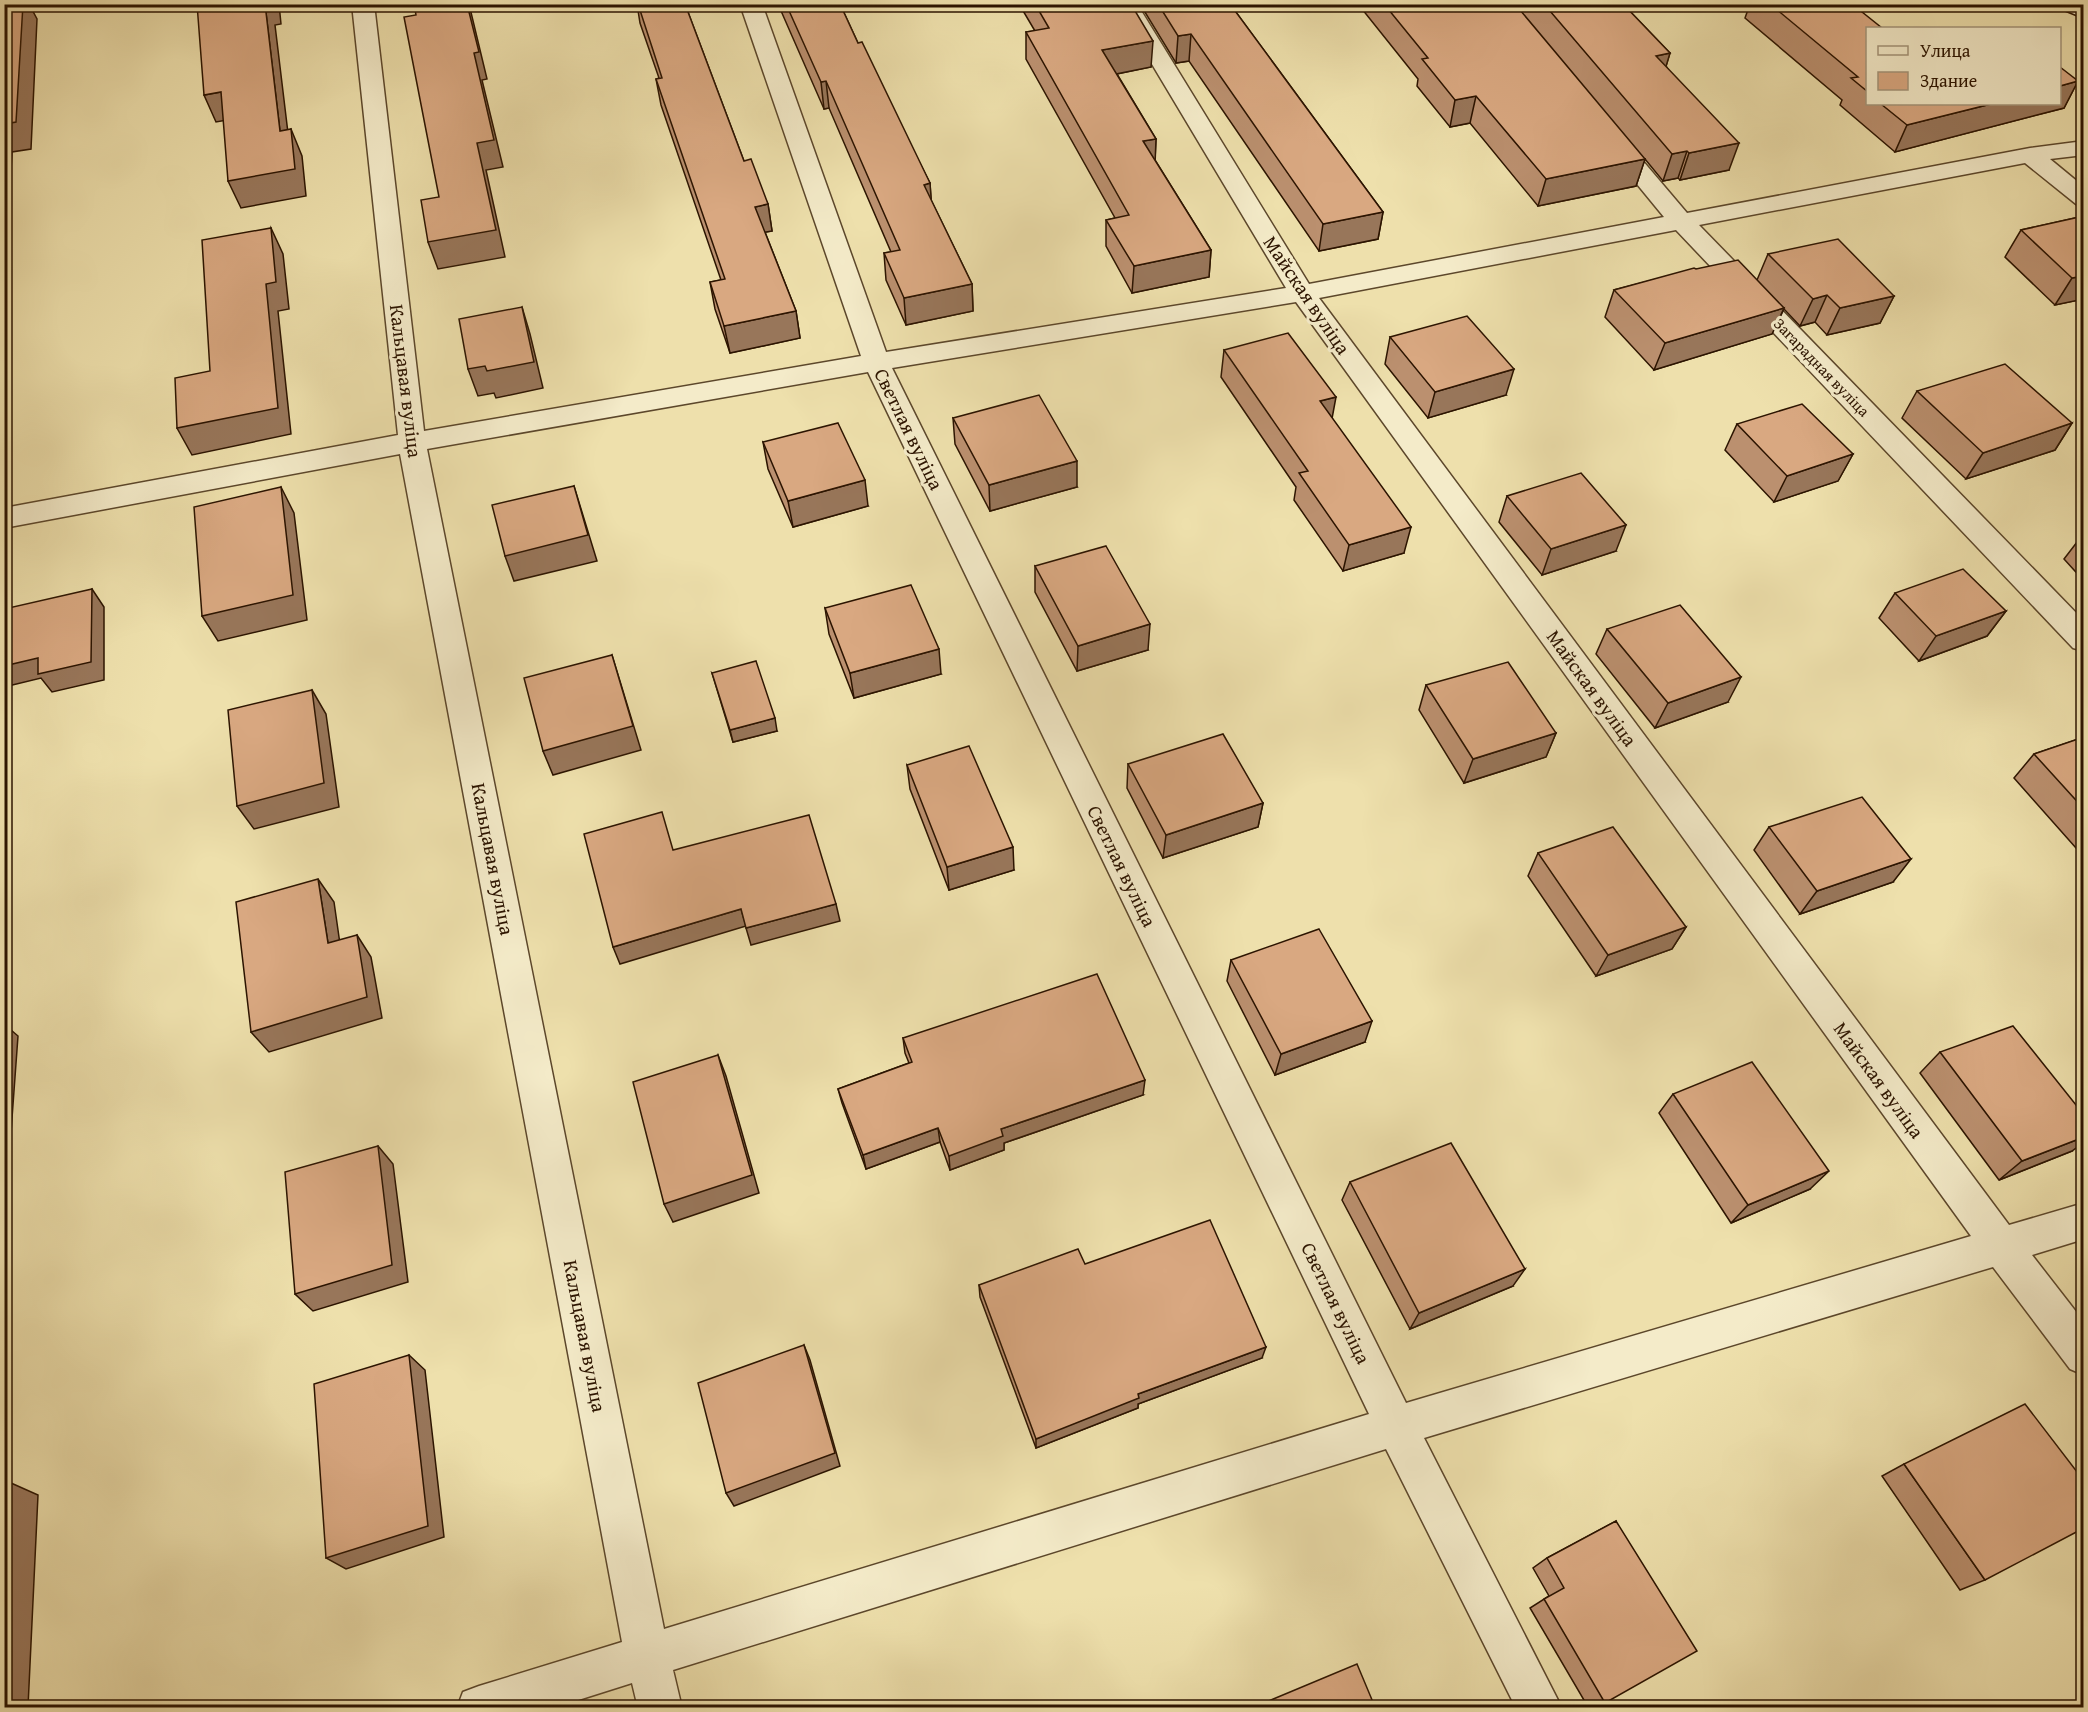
<svg xmlns="http://www.w3.org/2000/svg" width="2088" height="1712" viewBox="0 0 2088 1712" font-family="'Gentium Book Plus',serif">
<style>
.lines{fill:none;stroke-linecap:round;stroke-linejoin:round}
.minor-casing{stroke:#5c472b;stroke-width:3}
.secondary-casing{stroke:#2c1400;stroke-width:3}
.minor{fill:#f4ebc9;fill-rule:evenodd}
.secondary{fill:#f4ebc9;fill-rule:evenodd}
.wall{fill:#bb906f;stroke:#2c1400;stroke-width:1.5}
.shaded-wall{fill:#98765a;stroke:#2c1400;stroke-width:1.5}
.building{fill:#d9a881;stroke:#2c1400;stroke-width:1.5}
.labels{text-anchor:middle;stroke-width:6;stroke-linejoin:round;paint-order:stroke}
.far-street-label{font-size:16px;fill:#2c1400;stroke:#f4ebc9}
.street-label{font-size:20px;fill:#2c1400;stroke:#f4ebc9}
</style>
<rect width="100%" height="100%" fill="#eee0ac"/>
<filter id="stains"><feTurbulence type="fractalNoise" baseFrequency=".00333" numOctaves="4"/><feColorMatrix values="0 0 0 0 .2 0 0 0 0 .09 0 0 0 0 .02 0 0 0 .5 -.17"/></filter>
<radialGradient id="worn" r=".72"><stop offset=".6" stop-color="#630" stop-opacity="0"/><stop offset="1" stop-color="#630" stop-opacity=".3"/></radialGradient>
<g class="lines">
<g class="minor-casing">
<path id="minor" d="M352,4H374L424,431L861,356L740,4H762L886,352L1286,288L1116,4H1137L1309,284L1664,217L1600,139L1604,134L1612,132L1620,134L1687,213L2030,148L2084,141V155L2050,159L2084,187V206L2076,204L2025,163L1699,225L2084,621V651L2073,648L1676,230L1319,298L2009,1225L2084,1203V1239L2032,1255L2084,1322V1375L2070,1369L1993,1267L1424,1438L1562,1708H1516L1386,1449L673,1670L682,1708H638L632,1683L553,1708H457L463,1692L479,1686L622,1642L400,454L4,528V508L398,435ZM1296,302L1971,1236L1406,1403L892,368ZM868,372L1369,1414L664,1629L427,449Z"/>
</g>
<g class="secondary-casing">
<polygon id="secondary" points="2060,4 2084,4 2084,18 2062,9"/>
</g>
<use href="#minor" class="minor"/>
<use href="#secondary" class="secondary"/>
</g>
<g class="wall">
<polygon points="637,4 685,4 744,161 768,204 772,231 765,232 796,311 800,338 730,353 715,309 710,282 721,280 661,105 656,79 659,78 640,23"/>
<polygon points="778,4 840,4 858,43 930,183 931,200 972,284 973,311 906,325 886,280 884,253 891,252 829,108 824,109"/>
<polygon points="1019,4 1131,4 1151,67 1117,74 1156,139 1155,160 1211,250 1209,277 1132,293 1106,246 1106,220 1115,218 1026,59 1026,32 1035,31"/>
<polygon points="1140,4 1230,4 1383,212 1378,239 1319,251 1189,61 1176,63"/>
<polygon points="1358,4 1623,4 1670,53 1666,66 1729,170 1680,180 1678,178 1663,181 1645,159 1636,186 1538,206 1470,123 1450,127 1417,86 1418,79"/>
<polygon points="1750,4 1852,4 1868,28 1868,104 2060,104 2078,81 2064,108 1895,152 1840,105 1842,100 1745,18"/>
<polygon points="2084,216 2084,299 2055,305 2005,257 2021,230"/>
<polygon points="1768,254 1894,296 1880,323 1827,335 1815,322 1800,326 1784,309 1772,334 1654,370 1605,317 1614,290 1696,269 1757,280"/>
<polygon points="1390,337 1506,395 1428,418 1385,364"/>
<polygon points="1224,350 1332,418 1404,553 1343,571 1294,500 1296,487 1221,377"/>
<polygon points="1917,391 2072,423 2055,450 1966,479 1902,418"/>
<polygon points="953,418 1077,487 990,511 955,444"/>
<polygon points="1737,424 1853,454 1838,481 1774,502 1725,450"/>
<polygon points="763,442 868,506 793,527 768,469"/>
<polygon points="1507,496 1616,551 1542,575 1499,522"/>
<polygon points="2084,533 2084,581 2064,559"/>
<polygon points="1035,566 1148,650 1077,671 1035,592"/>
<polygon points="1895,593 2006,611 1987,636 1919,661 1879,618"/>
<polygon points="825,608 941,674 854,698 829,634"/>
<polygon points="1607,629 1728,702 1655,728 1596,654"/>
<polygon points="712,673 777,731 733,742"/>
<polygon points="1426,685 1556,733 1546,757 1464,783 1419,710"/>
<polygon points="2084,737 2084,857 2014,778 2034,754"/>
<polygon points="1128,764 1263,803 1258,827 1163,858 1127,788"/>
<polygon points="907,765 1014,870 949,890 910,789"/>
<polygon points="1769,827 1893,882 1800,914 1754,850"/>
<polygon points="1538,853 1686,927 1672,949 1596,976 1528,876"/>
<polygon points="1231,960 1365,1042 1275,1075 1227,981"/>
<polygon points="903,1038 1143,1095 1004,1143 1004,1150 950,1170 940,1142 866,1169 842,1103 838,1089 909,1063 905,1053"/>
<polygon points="1940,1052 2072,1151 1999,1180 1920,1073"/>
<polygon points="1673,1094 1810,1189 1731,1223 1659,1113"/>
<polygon points="1350,1182 1513,1286 1410,1329 1342,1200"/>
<polygon points="1085,1264 1262,1358 1138,1404 1138,1408 1036,1448 980,1297 979,1285"/>
<polygon points="1904,1464 1985,1580 1960,1590 1882,1476"/>
<polygon points="1616,1521 1605,1703 1594,1707 1588,1707 1530,1608 1549,1596 1533,1568 1547,1558"/>
</g>
<g class="shaded-wall">
<polygon points="23,4 29,4 37,19 31,149 12,152 4,293 4,124"/>
<polygon points="265,4 279,4 281,24 275,25 291,158 280,131"/>
<polygon points="467,4 469,4 487,79 482,80 503,167 486,170 505,257 438,269 428,242 477,143"/>
<polygon points="1191,34 1189,61 1176,63 1178,36"/>
<polygon points="1153,41 1151,67 1101,77 1102,50"/>
<polygon points="1670,53 1662,80 1656,56"/>
<polygon points="826,81 829,108 824,109 821,82"/>
<polygon points="2078,81 2064,108 1895,152 1907,125 1991,104 2060,104 2060,86"/>
<polygon points="221,92 233,119 216,122 204,95"/>
<polygon points="1476,96 1470,123 1450,127 1455,100"/>
<polygon points="291,129 302,156 306,196 241,208 228,181"/>
<polygon points="1156,139 1155,165 1143,141"/>
<polygon points="1739,143 1729,170 1680,180 1689,153"/>
<polygon points="1687,151 1678,178 1663,181 1672,154"/>
<polygon points="1645,159 1636,186 1538,206 1546,179"/>
<polygon points="930,183 932,210 924,185"/>
<polygon points="768,204 772,231 760,233 755,207"/>
<polygon points="1383,212 1378,239 1319,251 1323,224"/>
<polygon points="271,228 283,254 289,309 278,311 291,434 192,455 177,428 266,284"/>
<polygon points="1211,250 1209,277 1132,293 1134,266"/>
<polygon points="2084,276 2084,299 2055,305 2072,278"/>
<polygon points="972,284 973,311 906,325 904,298"/>
<polygon points="1827,295 1815,322 1800,326 1813,299"/>
<polygon points="1894,296 1880,323 1827,335 1840,308"/>
<polygon points="522,307 530,334 543,388 496,398 494,393 478,396 468,369"/>
<polygon points="1784,308 1772,334 1654,370 1665,343"/>
<polygon points="796,311 800,338 730,353 724,326"/>
<polygon points="1514,369 1506,395 1428,418 1435,392"/>
<polygon points="1336,397 1331,424 1320,401"/>
<polygon points="2072,423 2055,450 1966,479 1983,453"/>
<polygon points="1853,454 1838,481 1774,502 1787,476"/>
<polygon points="1077,461 1077,487 990,511 989,485"/>
<polygon points="865,480 868,506 793,527 788,501"/>
<polygon points="574,486 597,561 514,581 505,556"/>
<polygon points="281,487 294,513 307,620 218,641 202,616"/>
<polygon points="1626,525 1616,551 1542,575 1551,549"/>
<polygon points="1411,527 1404,553 1343,571 1349,545"/>
<polygon points="92,589 104,607 104,680 52,692 41,678 4,687 4,666"/>
<polygon points="2006,611 1987,636 1919,661 1936,636"/>
<polygon points="1150,624 1148,650 1077,671 1078,646"/>
<polygon points="939,649 941,674 854,698 850,673"/>
<polygon points="612,655 641,750 553,775 543,751"/>
<polygon points="1741,677 1728,702 1655,728 1668,703"/>
<polygon points="312,690 326,714 339,807 254,829 237,806"/>
<polygon points="775,718 777,731 733,742 730,730"/>
<polygon points="1556,733 1546,757 1464,783 1473,759"/>
<polygon points="1263,803 1258,827 1163,858 1166,835"/>
<polygon points="1013,847 1014,870 949,890 947,867"/>
<polygon points="1911,859 1893,882 1800,914 1817,891"/>
<polygon points="318,879 334,902 343,965 328,943"/>
<polygon points="836,904 840,921 751,945 746,928"/>
<polygon points="741,909 746,926 620,964 613,947"/>
<polygon points="1686,927 1672,949 1596,976 1608,955"/>
<polygon points="357,935 371,957 382,1018 269,1052 251,1032"/>
<polygon points="1372,1021 1365,1042 1275,1075 1281,1054"/>
<polygon points="4,1024 18,1036 11,1132 4,1133"/>
<polygon points="718,1055 726,1076 759,1193 673,1222 664,1204"/>
<polygon points="1145,1080 1143,1095 1004,1143 1004,1150 950,1170 949,1156 1001,1129"/>
<polygon points="938,1128 940,1142 866,1169 863,1155"/>
<polygon points="2084,1137 2084,1142 2072,1151 1999,1180 2022,1161"/>
<polygon points="378,1146 393,1164 408,1282 313,1311 295,1294"/>
<polygon points="1829,1171 1810,1189 1731,1223 1748,1205"/>
<polygon points="1525,1269 1513,1286 1410,1329 1419,1313"/>
<polygon points="804,1345 810,1360 840,1466 734,1506 726,1493"/>
<polygon points="1266,1347 1262,1358 1138,1404 1138,1408 1036,1448 1036,1439 1138,1394"/>
<polygon points="409,1355 425,1370 444,1537 346,1569 326,1558"/>
<polygon points="11,1483 38,1495 28,1707 4,1707 4,1595"/>
</g>
<g class="building">
<polygon points="4,4 23,4 16,122 4,124"/>
<polygon points="197,4 265,4 280,131 291,129 295,169 228,181 221,92 204,95"/>
<polygon points="414,4 467,4 479,52 474,53 494,140 477,143 496,230 428,242 421,200 439,197 404,17 416,15"/>
<polygon points="638,4 685,4 744,161 751,159 768,204 755,207 796,311 724,326 710,282 725,279 656,79 662,78"/>
<polygon points="786,4 840,4 858,43 862,42 930,183 924,185 972,284 904,298 884,253 900,250 826,81 821,82"/>
<polygon points="1035,4 1131,4 1153,41 1102,50 1156,139 1143,141 1211,250 1134,266 1106,220 1129,215 1026,32 1049,28"/>
<polygon points="1158,4 1230,4 1383,212 1323,224 1191,34 1178,36"/>
<polygon points="1384,4 1515,4 1645,159 1546,179 1476,96 1455,100 1422,59 1428,58"/>
<polygon points="1544,4 1623,4 1670,53 1656,56 1739,143 1689,153 1687,151 1672,154"/>
<polygon points="1770,4 1852,4 1882,28 1868,28 1868,92 1851,78 1858,77"/>
<polygon points="2060,67 2078,81 2060,86"/>
<polygon points="1881,104 1991,104 1907,125"/>
<polygon points="2084,216 2084,276 2072,278 2021,230"/>
<polygon points="271,228 276,282 266,284 278,408 177,428 175,378 210,371 202,240"/>
<polygon points="1838,239 1894,296 1840,308 1827,295 1813,299 1768,254"/>
<polygon points="1738,260 1784,308 1665,343 1614,290 1694,268 1696,269"/>
<polygon points="522,307 534,362 487,371 485,366 468,369 459,319"/>
<polygon points="1467,316 1514,369 1435,392 1390,337"/>
<polygon points="1288,333 1336,397 1320,401 1411,527 1349,545 1299,473 1308,471 1224,350"/>
<polygon points="2005,364 2072,423 1983,453 1917,391"/>
<polygon points="1039,395 1077,461 989,485 953,418"/>
<polygon points="1802,404 1853,454 1787,476 1737,424"/>
<polygon points="838,423 865,480 788,501 763,442"/>
<polygon points="1581,473 1626,525 1551,549 1507,496"/>
<polygon points="574,486 588,535 505,556 492,505"/>
<polygon points="281,487 293,595 202,616 194,507"/>
<polygon points="1106,546 1150,624 1078,646 1035,566"/>
<polygon points="1963,569 2006,611 1936,636 1895,593"/>
<polygon points="911,585 939,649 850,673 825,608"/>
<polygon points="92,589 91,662 38,674 38,658 4,666 4,609"/>
<polygon points="1680,605 1741,677 1668,703 1607,629"/>
<polygon points="612,655 633,726 543,751 524,678"/>
<polygon points="756,661 775,718 730,730 712,673"/>
<polygon points="1508,662 1556,733 1473,759 1426,685"/>
<polygon points="312,690 324,783 237,806 228,710"/>
<polygon points="1223,734 1263,803 1166,835 1128,764"/>
<polygon points="2084,737 2084,809 2034,754"/>
<polygon points="969,746 1013,847 947,867 907,765"/>
<polygon points="1862,797 1911,859 1817,891 1769,827"/>
<polygon points="662,812 673,850 809,815 836,904 746,928 741,909 613,947 584,834"/>
<polygon points="1613,827 1686,927 1608,955 1538,853"/>
<polygon points="318,879 328,943 357,935 367,997 251,1032 236,902"/>
<polygon points="1319,929 1372,1021 1281,1054 1231,960"/>
<polygon points="1097,974 1145,1080 1001,1129 1003,1136 949,1156 938,1128 863,1155 838,1089 912,1062 903,1038"/>
<polygon points="2013,1026 2084,1115 2084,1137 2022,1161 1940,1052"/>
<polygon points="718,1055 752,1175 664,1204 633,1082"/>
<polygon points="1752,1062 1829,1171 1748,1205 1673,1094"/>
<polygon points="1451,1143 1525,1269 1419,1313 1350,1182"/>
<polygon points="378,1146 392,1265 295,1294 285,1172"/>
<polygon points="1210,1220 1266,1347 1138,1394 1139,1398 1036,1439 979,1285 1078,1249 1085,1264"/>
<polygon points="804,1345 835,1453 726,1493 698,1383"/>
<polygon points="409,1355 428,1526 326,1558 314,1384"/>
<polygon points="2025,1404 2084,1481 2084,1528 1985,1580 1904,1464"/>
<polygon points="11,1483 4,1595 4,1484"/>
<polygon points="1616,1521 1697,1651 1605,1703 1544,1599 1564,1588 1547,1558"/>
<polygon points="1357,1664 1375,1707 1254,1707"/>
</g>
<g class="labels">
<g class="far-street-label">
<text transform="translate(1822 367) rotate(46)" y="6">Загарадная вуліца</text>
</g>
<g class="street-label">
<text transform="translate(1307 295) rotate(56)" y="7">Майская вуліца</text>
<text transform="translate(406 381) rotate(83)" y="7">Кальцавая вуліца</text>
<text transform="translate(909 429) rotate(64)" y="7">Светлая вуліца</text>
<text transform="translate(1592 688) rotate(54)" y="7">Майская вуліца</text>
<text transform="translate(493 859) rotate(79)" y="7">Кальцавая вуліца</text>
<text transform="translate(1122 866) rotate(64)" y="7">Светлая вуліца</text>
<text transform="translate(1879 1080) rotate(54)" y="7">Майская вуліца</text>
<text transform="translate(1336 1303) rotate(64)" y="7">Светлая вуліца</text>
<text transform="translate(585 1336) rotate(79)" y="7">Кальцавая вуліца</text>
</g>
</g>
<rect width="2088" height="1712" fill="none" stroke="#eee0ac" stroke-width="24"/>
<rect x="6" y="6" width="2076" height="1700" fill="none" stroke="#2c1400" stroke-width="3"/>
<rect x="12" y="12" width="2064" height="1688" fill="none" stroke="#2c1400" stroke-width="1.5"/>
<rect x="1866" y="27" width="195" height="78" fill="#f4ebc9" stroke="#a49579" stroke-width="1.5"/>
<rect x="1878" y="46" width="30" height="9" fill="#f4ebc9" stroke="#a49579" stroke-width="1.5"/>
<text x="1920" y="57" font-size="18" fill="#2c1400">Улица</text>
<rect x="1878" y="72" width="30" height="18" fill="#d9a881" stroke="#a49579" stroke-width="1.5"/>
<text x="1920" y="87" font-size="18" fill="#2c1400">Здание</text>
<rect width="100%" height="100%" filter="url(#stains)"/>
<rect width="100%" height="100%" fill="url(#worn)"/>
</svg>
